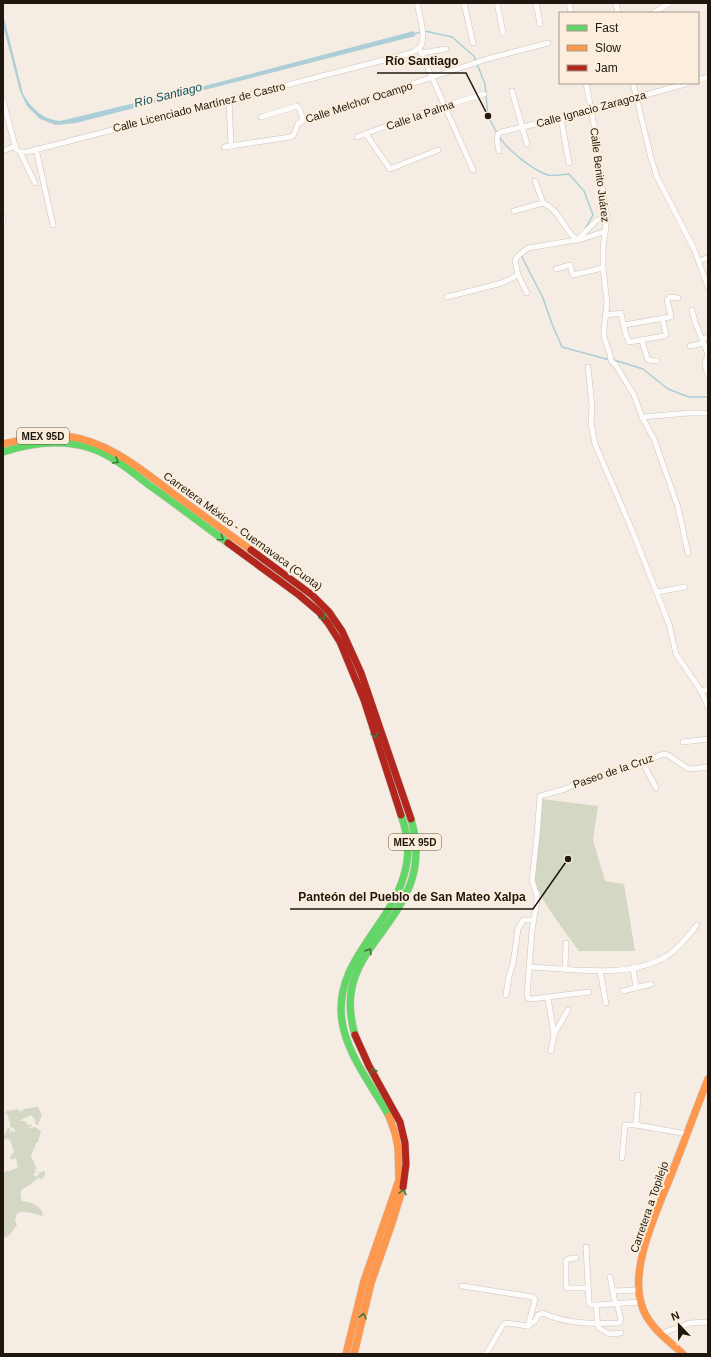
<svg xmlns="http://www.w3.org/2000/svg" width="711" height="1357" viewBox="0 0 711 1357" font-family="Helvetica,sans-serif">
<style>
.green{fill:#d3d7c4}
.water{fill:#acced7}
.lines{fill:none;stroke-linecap:round;stroke-linejoin:round}
.stream{stroke:#acced7;stroke-width:1.5}
.street-casing{stroke:#cbc4bb;stroke-width:6}
.fast-casing{stroke:#cbc4bb;stroke-width:8}
.slow-casing{stroke:#cbc4bb;stroke-width:8}
.jam-casing{stroke:#cbc4bb;stroke-width:8}
.street{stroke:#fefcfb;stroke-width:5}
.fast{stroke:#63d668;stroke-width:7}
.slow{stroke:#ff974d;stroke-width:7}
.jam{stroke:#b3261e;stroke-width:7}
.oneway{stroke:#41763a}
.labels{text-anchor:middle;stroke-width:4;stroke-linejoin:round;paint-order:stroke}
.shield{fill:#fceedd;stroke:#61584b;stroke-width:1}
.shield-label{font-size:10px;font-weight:bold;fill:#1f170d}
.street-label{font-size:11px;fill:#1f170d;stroke:#fceedd}
.water-label{font-size:12px;font-style:italic;fill:#0a5366;stroke:#fceedd}
.leader{fill:none;stroke:#1f170d;stroke-width:1.5}
.callout-dot{fill:#1f170d;stroke:#fceedd;stroke-width:1.5}
.callout-label{font-size:12px;text-anchor:middle;font-weight:bold;fill:#1f170d;stroke:#fceedd;stroke-width:4;stroke-linejoin:round;paint-order:stroke}
</style>
<rect width="100%" height="100%" fill="#f5ede4"/>
<g class="green">
<path d="M542,799L598,806L593,840L605,881L624,884L635,951H579C568,935 536,896 535,878Z"/>
<path d="M38,1107L42,1115L38,1125L35,1124V1120L31,1115L21,1120L20,1121H24L27,1123V1125L32,1124L31,1127H28L29,1128L35,1127L41,1131L38,1142L35,1144L36,1147L34,1148L31,1156L37,1169L33,1170L38,1172H35L33,1175L37,1177L40,1172L45,1171V1175L42,1179L39,1178C36,1180 34,1181 31,1184C23,1189 18,1189 22,1201C32,1203 38,1204 43,1213L42,1216C35,1214 27,1211 20,1212L17,1214L15,1221L17,1225L10,1234L5,1238L4,1236H3V1174L6,1171H10L18,1167L16,1158L11,1160L10,1157L14,1152L10,1139L8,1140L6,1138L5,1140L3,1138L8,1128L11,1129L9,1132L10,1134L11,1131L15,1132L14,1128L10,1127V1123L7,1114L4,1113L8,1110L12,1111V1109L14,1110L18,1109L20,1112L24,1109Z"/>
</g>
<path class="water" d="M3,14L23,94C32,109 42,119 60,121L189,90L414,31L415,36L76,123L56,125L40,119L27,106L20,91L3,25Z"/>
<g class="lines">
<g class="stream">
<polyline points="425,31 452,37 474,56 476,61"/>
<polyline points="413,34 421,32"/>
<polyline points="477,64 485,84 488,116 497,133"/>
<path d="M499,136C506,149 534,171 548,175C553,177 563,174 569,174L584,191L593,215L585,229"/>
<polyline points="522,255 522,257 543,298 552,324 562,347 610,360"/>
<polyline points="614,360 643,369 668,389 689,397 708,397"/>
</g>
<g class="street-casing">
<g id="street">
<polyline points="464,3 473,43"/>
<polyline points="497,3 503,33"/>
<polyline points="536,3 540,24"/>
<polyline points="569,3 571,13"/>
<polyline points="616,3 618,13"/>
<polyline points="653,13 670,3"/>
<polyline points="419,48 473,170"/>
<polyline points="421,53 446,49"/>
<polyline points="698,80 708,77"/>
<polyline points="586,83 597,141 597,157 607,216 603,248 603,268 607,303 604,329 604,337 610,354 611,361 615,364 634,395 642,417 654,439 678,507 688,553"/>
<polyline points="633,83 651,158 657,177 694,249 708,287"/>
<polyline points="512,91 527,144"/>
<polyline points="229,99 231,146"/>
<path d="M3,101L16,149L20,152H27L411,53C414,51 418,50 420,47C427,38 419,14 417,3"/>
<polyline points="261,117 297,106 300,110 303,120"/>
<polyline points="561,118 569,163"/>
<polyline points="366,134 390,169 438,150"/>
<polyline points="357,137 424,112 484,94"/>
<polyline points="224,147 290,137 293,136 298,124 303,120 487,59 548,43"/>
<polyline points="36,149 53,225"/>
<polyline points="3,151 15,146"/>
<polyline points="499,151 497,139 498,134 501,132 561,118 689,83"/>
<polyline points="20,152 35,183"/>
<path d="M535,181L543,203C561,211 563,229 577,240"/>
<polyline points="514,211 543,203"/>
<polyline points="3,217 3,222"/>
<polyline points="578,239 597,220 607,216"/>
<polyline points="699,261 707,258"/>
<polyline points="556,269 570,265 573,275 603,268"/>
<path d="M527,293L518,275L515,260C517,256 524,251 528,248L582,239L606,231"/>
<polyline points="447,297 502,283 518,275"/>
<polyline points="692,310 695,322 708,354 705,364 708,375"/>
<polyline points="606,315 621,313 625,332 629,342 664,336 666,334 662,318"/>
<polyline points="624,325 670,317 671,316 667,300 670,297 678,298"/>
<polyline points="702,339 708,337"/>
<polyline points="642,341 648,360 657,361"/>
<polyline points="690,346 703,343"/>
<polyline points="588,367 592,406 591,423 595,444 632,530 669,624 676,654 701,691 708,707"/>
<polyline points="642,417 689,413 705,413"/>
<polyline points="657,592 685,587"/>
<polyline points="701,691 708,689"/>
<polyline points="683,742 708,739"/>
<polyline points="643,763 656,788"/>
<path d="M530,967C572,969 629,979 667,956C679,948 688,936 697,925"/>
<polyline points="565,968 566,943"/>
<polyline points="633,968 636,987"/>
<polyline points="600,971 606,1003"/>
<polyline points="623,991 651,984"/>
<polyline points="589,992 531,999 528,998 527,995 532,930 537,900 537,895 532,881 537,836 540,796 565,789 585,780 643,763 663,754 668,755 687,768 690,769 708,767"/>
<polyline points="506,995 509,976 513,964 518,929 523,920 534,920"/>
<polyline points="548,998 554,1034 551,1051"/>
<polyline points="554,1034 568,1010"/>
<polyline points="636,1125 638,1095"/>
<polyline points="622,1158 625,1125 636,1125 687,1134"/>
<polyline points="586,1247 589,1303 591,1305 596,1305 641,1302"/>
<polyline points="576,1258 568,1259 566,1261 566,1285 567,1288 588,1288"/>
<polyline points="610,1277 615,1303"/>
<polyline points="462,1286 533,1297 535,1300 528,1326"/>
<polyline points="613,1291 639,1290"/>
<polyline points="596,1305 598,1327 609,1334 621,1333"/>
<polyline points="660,1334 690,1323 708,1322"/>
<path d="M486,1354L503,1325L506,1323L528,1326L535,1321L538,1315L543,1313C566,1324 594,1324 619,1323L621,1320L617,1303"/>
</g>
</g>
<g class="fast-casing">
<g id="fast">
<path d="M3,452C31,443 62,439 90,448C112,455 131,471 149,485C176,504 202,524 228,543"/>
<path d="M355,1035C334,964 387,942 410,885C418,864 417,840 411,819"/>
<path d="M389,1116C373,1087 347,1055 342,1021C333,962 390,927 404,875C410,856 408,834 401,815"/>
</g>
</g>
<g class="slow-casing">
<g id="slow">
<path d="M3,444C24,439 45,434 66,436C108,441 142,470 175,495C200,513 226,532 251,550"/>
<polyline points="346,1354 364,1281 399,1180 398,1147 395,1133 389,1116"/>
<polyline points="354,1354 371,1283 392,1223 403,1187"/>
<path d="M683,1354C667,1339 647,1326 641,1303C630,1264 659,1207 673,1170C685,1140 696,1109 708,1079"/>
</g>
</g>
<g class="jam-casing">
<g id="jam">
<polyline points="228,543 299,595 319,612 328,623 340,642 364,700 401,815"/>
<polyline points="251,550 312,595 329,612 342,631 361,673 411,819"/>
<polyline points="355,1035 369,1066 400,1122 405,1143 406,1164 403,1187"/>
</g>
</g>
<use href="#street" class="street"/>
<use href="#fast" class="fast"/>
<use href="#slow" class="slow"/>
<use href="#jam" class="jam"/>
</g>
<defs><path id="oneway-chevron" d="M-2-3.5L2.5 0L-2 3.5" fill="none" stroke-width="1.6" stroke-linecap="round" stroke-linejoin="round"/></defs>
<g class="oneway">
<use href="#oneway-chevron" transform="translate(116 461) rotate(31)"/>
<use href="#oneway-chevron" transform="translate(221 538) rotate(35)"/>
<use href="#oneway-chevron" transform="translate(323 617) rotate(50)"/>
<use href="#oneway-chevron" transform="translate(375 735) rotate(72)"/>
<use href="#oneway-chevron" transform="translate(369 951) rotate(-57)"/>
<use href="#oneway-chevron" transform="translate(373 1071) rotate(-119)"/>
<use href="#oneway-chevron" transform="translate(403 1192) rotate(-77)"/>
<use href="#oneway-chevron" transform="translate(363 1316) rotate(-77)"/>
</g>
<g class="labels">
<g class="shield">
<rect x="17" y="428" width="52" height="16" rx="3"/>
<rect x="389" y="834" width="52" height="16" rx="3"/>
</g>
<g class="shield-label">
<text x="43" y="440">MEX 95D</text>
<text x="415" y="846">MEX 95D</text>
</g>
<g class="street-label">
<text transform="translate(359 102) rotate(-18)" y="4">Calle Melchor Ocampo</text>
<text transform="translate(199 107) rotate(-14)" y="4">Calle Licenciado Martínez de Castro</text>
<text transform="translate(591 109) rotate(-15)" y="4">Calle Ignacio Zaragoza</text>
<text transform="translate(420 115) rotate(-19)" y="4">Calle la Palma</text>
<text transform="translate(600 175) rotate(83)" y="4">Calle Benito Juárez</text>
<text transform="translate(243 531) rotate(36)" y="4">Carretera México - Cuernavaca (Cuota)</text>
<text transform="translate(613 771) rotate(-19)" y="4">Paseo de la Cruz</text>
<text transform="translate(649 1207) rotate(-71)" y="4">Carretera a Topilejo</text>
</g>
<g class="water-label">
<text transform="translate(168 95) rotate(-14)" y="4">Río Santiago</text>
</g>
</g>
<path class="leader" d="M488 116L466 73H377M568 859L533 909H290"/>
<g class="callout-dot">
<circle cx="488" cy="116" r="4"/>
<circle cx="568" cy="859" r="4"/>
</g>
<g class="callout-label">
<text x="422" y="65">Río Santiago</text>
<text x="412" y="901">Panteón del Pueblo de San Mateo Xalpa</text>
</g>
<rect width="711" height="1357" fill="none" stroke="#1f170d" stroke-width="8"/>
<rect x="559" y="12" width="140" height="72" fill="#fceedd" stroke="#a4988a"/>
<rect x="567" y="25" width="20" height="6" fill="#63d668" stroke="#a4988a"/>
<text x="595" y="32" font-size="12" fill="#1f170d">Fast</text>
<rect x="567" y="45" width="20" height="6" fill="#ff974d" stroke="#a4988a"/>
<text x="595" y="52" font-size="12" fill="#1f170d">Slow</text>
<rect x="567" y="65" width="20" height="6" fill="#b3261e" stroke="#a4988a"/>
<text x="595" y="72" font-size="12" fill="#1f170d">Jam</text>
<g transform="translate(679 1325) rotate(338)" stroke="#fceedd" stroke-width="3" paint-order="stroke">
<path d="M0-3L7 15L0 10L-7 15Z" fill="#1f170d"/>
<text y="-6" font-size="11" font-weight="bold" text-anchor="middle" fill="#1f170d">N</text>
</g>
</svg>
